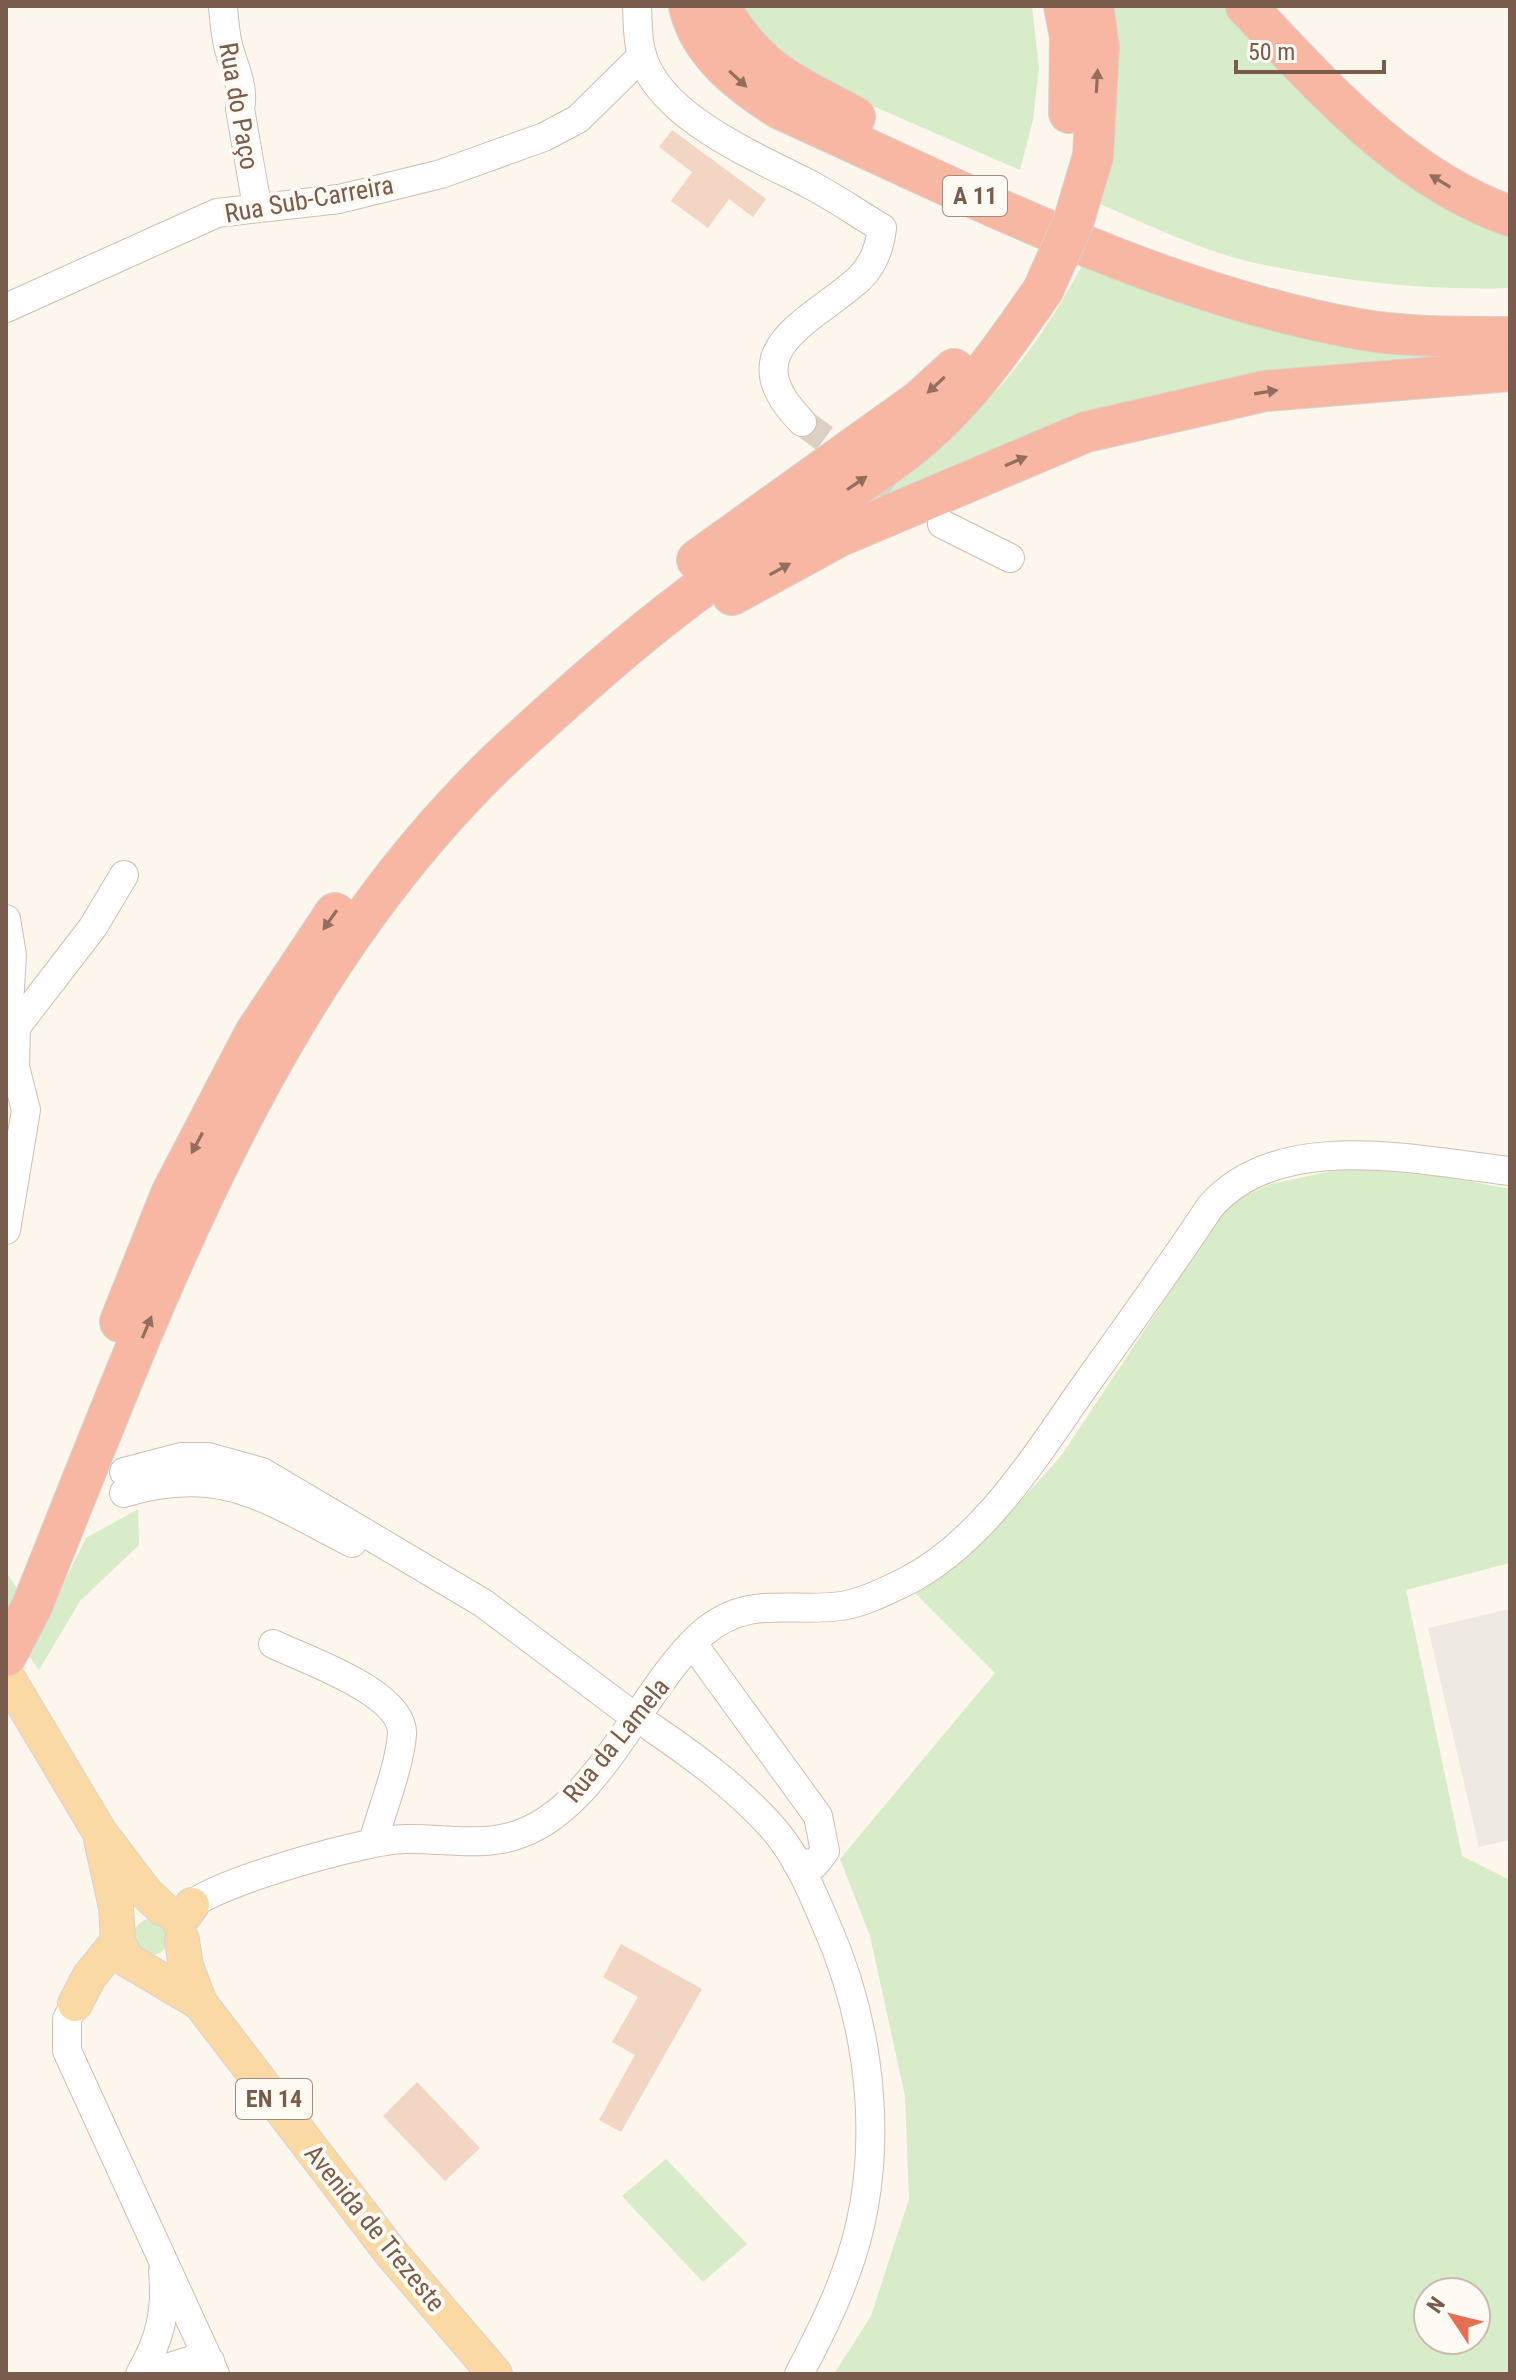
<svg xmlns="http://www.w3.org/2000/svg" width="1516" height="2380" viewBox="0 0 1516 2380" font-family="'Roboto Condensed',sans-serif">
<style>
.industrial{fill:#efe9e4}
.green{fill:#d8ecc9;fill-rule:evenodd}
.building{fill:#f3d5c3}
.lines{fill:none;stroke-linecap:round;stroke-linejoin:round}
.minor-tunnel{stroke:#dcd0c4;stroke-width:28;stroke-dasharray:28 14;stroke-linecap:butt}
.minor-casing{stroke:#d1beb0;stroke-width:30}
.major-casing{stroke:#dad1cd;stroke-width:36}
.highway-casing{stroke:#dad1cd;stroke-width:42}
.minor{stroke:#fff;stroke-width:28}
.major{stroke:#fbd9a5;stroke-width:34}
.highway{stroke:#f7b7a3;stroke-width:40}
.highway-bridge-casing{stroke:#dad1cd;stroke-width:42;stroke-linecap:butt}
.highway-bridge{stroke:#f7b7a3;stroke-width:40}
.oneway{fill:#936e5e}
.labels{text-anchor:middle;stroke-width:8;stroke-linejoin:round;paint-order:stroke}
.shield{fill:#fffaf3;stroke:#a28b7f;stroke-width:2}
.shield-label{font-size:24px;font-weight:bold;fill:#7a5c4d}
.street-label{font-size:26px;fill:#7a5c4d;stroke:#fffaf3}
</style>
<rect width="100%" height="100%" fill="#fdf6ec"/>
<polygon class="industrial" points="1510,1609 1510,1840 1479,1847 1428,1628"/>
<g class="green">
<polygon points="736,6 1032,6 1039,68 1033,120 1020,170 804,76"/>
<path d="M1112,6H1227L1510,231V288C1427,291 1341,281 1260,264C1206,253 1151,226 1100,204C1115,139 1123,73 1112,6Z"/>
<path d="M1085,260L1496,354L1352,368L834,523C890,478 957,436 1004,382C1036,345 1062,303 1085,260Z"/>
<path d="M1346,1168L1441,1176L1510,1189V1563L1406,1590L1462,1856L1510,1880V2374H834L871,2316L909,2199L905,2096L870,1936L840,1859L995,1673L914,1592L991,1534L1061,1456L1229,1203L1271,1184ZM1428,2292H1476V2340H1428Z"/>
<polygon points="138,1509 139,1545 80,1601 39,1670 6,1624 6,1572 43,1625 86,1538"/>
<circle cx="151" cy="1937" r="18"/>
<polygon points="666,2159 747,2244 703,2282 622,2196"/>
</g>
<g class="building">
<polygon points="672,130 766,199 753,217 729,199 708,228 671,201 692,172 659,147"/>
<polygon points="621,1944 702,1989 621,2132 599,2120 635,2055 612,2042 638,1997 603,1977"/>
<polygon points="417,2082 480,2148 445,2181 383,2116"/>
</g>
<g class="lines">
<polyline class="minor-tunnel" points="802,422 925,512"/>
<g class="minor-casing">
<g id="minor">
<path d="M223,6C224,19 225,33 228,45C233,66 245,86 240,109L257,206"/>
<path d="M637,6C638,22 637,40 642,55C659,117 757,157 809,184C834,197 858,214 882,228C880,246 873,265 860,278C811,323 730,349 802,422"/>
<polyline points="6,308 217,213 339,199 441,174 544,137 578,119 642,56"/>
<polyline points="942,524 1010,558"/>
<polyline points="6,919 12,955 9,1004 16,1027 15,1067 26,1110 6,1230"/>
<polyline points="16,1027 93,927 124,875"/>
<polyline points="124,1472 181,1457 208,1457 262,1472 483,1603 624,1709"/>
<path d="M124,1493C221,1463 268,1500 352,1543"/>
<path d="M273,1644C306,1660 405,1693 402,1735C399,1768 382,1810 373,1842"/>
<polyline points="693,1644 818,1816 825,1851 815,1864 797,1863"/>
<path d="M651,1727C695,1757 736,1787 772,1827C796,1854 811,1889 825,1922C873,2029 888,2162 845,2275C833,2309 816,2342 799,2374"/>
<path d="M192,1905C218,1882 368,1839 405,1839C439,1838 477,1846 510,1837C598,1814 640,1688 703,1633C749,1594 788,1613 841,1606C862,1603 884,1592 903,1583C984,1543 1038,1452 1089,1380C1130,1323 1171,1266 1210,1207C1279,1127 1419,1161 1510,1171"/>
<polyline points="75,2004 67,2019 67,2051 215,2374"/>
<path d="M140,2374C160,2340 167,2311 163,2271"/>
<polyline points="148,2374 192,2360 210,2361"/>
</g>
</g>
<g class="major-casing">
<g id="major">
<polyline points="6,1675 99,1831 146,1893 163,1909"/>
<polyline points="101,1839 116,1907 118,1941 126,1959 200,2003"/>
<polyline points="179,1922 192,1905"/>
<polyline points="182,1940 186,1966 200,2003 392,2254 495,2374"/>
<polyline points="75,2004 89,1977 118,1941"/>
</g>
</g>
<g class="highway-casing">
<g id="highway">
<path d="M689,6C699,53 742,85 780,109C965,192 1157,293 1358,329C1408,338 1460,336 1510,337"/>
<path d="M719,6C758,72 790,82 855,117"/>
<polyline points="1064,6 1070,37 1069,113"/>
<polyline points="1093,6 1099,47 1093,156"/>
<path d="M1246,6C1323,87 1401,177 1510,216"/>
<polyline points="697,560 920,400 954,369"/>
<polyline points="732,595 838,537 1086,432 1265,391 1510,371"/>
<polyline points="120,1322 171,1194 255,1033 335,913"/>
<path d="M6,1656L32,1606C153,1306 268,975 511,749C570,695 629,642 693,594C761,543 837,503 905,451C962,408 1003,348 1043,290"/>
</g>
</g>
<use href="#minor" class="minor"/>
<use href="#major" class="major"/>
<use href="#highway" class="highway"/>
<g class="highway-bridge-casing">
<polyline id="highway-bridge" points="1043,290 1073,223 1093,156"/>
</g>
<use href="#highway-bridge" class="highway-bridge"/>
</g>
<defs><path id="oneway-solid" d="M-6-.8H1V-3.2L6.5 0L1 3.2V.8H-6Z" transform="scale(2)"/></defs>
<g class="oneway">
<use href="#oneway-solid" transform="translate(738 79) rotate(43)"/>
<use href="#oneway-solid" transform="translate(1097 81) rotate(-87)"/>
<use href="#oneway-solid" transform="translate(1440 181) rotate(-149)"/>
<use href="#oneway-solid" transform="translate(936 385) rotate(137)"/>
<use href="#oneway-solid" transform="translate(1266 392) rotate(-9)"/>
<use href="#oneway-solid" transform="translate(1016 461) rotate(-23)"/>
<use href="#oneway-solid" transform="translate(857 483) rotate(-34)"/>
<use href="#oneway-solid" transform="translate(780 569) rotate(-29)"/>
<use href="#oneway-solid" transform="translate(330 920) rotate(125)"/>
<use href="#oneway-solid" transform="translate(197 1143) rotate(118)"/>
<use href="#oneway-solid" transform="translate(147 1327) rotate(-67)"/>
</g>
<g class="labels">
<g class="shield">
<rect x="943" y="176" width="64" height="40" rx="6"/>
<rect x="236" y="2079" width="76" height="40" rx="6"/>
</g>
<g class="shield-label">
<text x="975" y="204">A 11</text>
<text x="274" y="2107">EN 14</text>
</g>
<g class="street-label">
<text transform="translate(239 106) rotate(80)" y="9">Rua do Paço</text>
<text transform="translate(309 199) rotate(-10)" y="9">Rua Sub-Carreira</text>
<text transform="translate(616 1740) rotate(-51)" y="9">Rua da Lamela</text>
<text transform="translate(375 2228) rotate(51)" y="9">Avenida de Trezeste</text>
</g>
</g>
<rect width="1516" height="2380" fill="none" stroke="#7a5c4d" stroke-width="16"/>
<g transform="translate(1452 2316) rotate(305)"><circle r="38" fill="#fffaf3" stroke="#cabbb1" stroke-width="2"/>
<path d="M0-6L14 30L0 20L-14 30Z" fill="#e76f51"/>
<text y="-12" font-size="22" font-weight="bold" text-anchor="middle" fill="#7a5c4d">N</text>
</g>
<path d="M1236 60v12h148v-12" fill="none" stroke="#7a5c4d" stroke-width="4"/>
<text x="1248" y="60" font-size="24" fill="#7a5c4d" stroke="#fffaf3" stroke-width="6" paint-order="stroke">50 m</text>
</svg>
